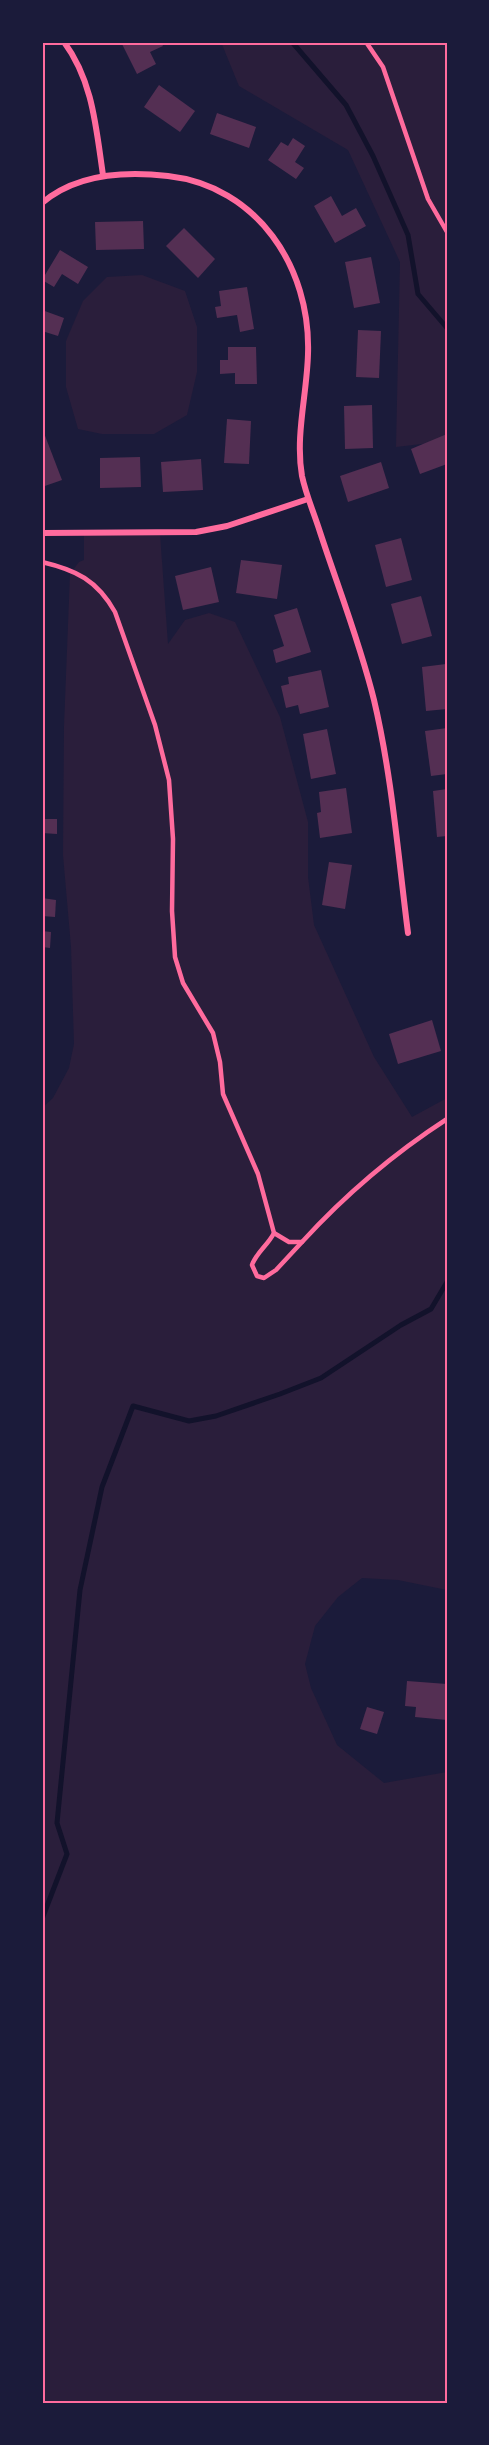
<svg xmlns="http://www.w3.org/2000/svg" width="489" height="2445" viewBox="0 0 489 2445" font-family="Spectral,serif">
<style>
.green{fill:#2a1e3b}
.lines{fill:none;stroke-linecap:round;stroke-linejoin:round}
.stream{stroke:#12122b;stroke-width:5}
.building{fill:#542f53}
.service{stroke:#ff6b9d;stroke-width:4.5}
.minor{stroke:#ff6b9d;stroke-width:6}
.neatline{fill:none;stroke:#ff6b9d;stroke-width:2}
</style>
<rect width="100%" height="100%" fill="#1b1b3a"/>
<g class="green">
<polygon points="221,42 447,42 447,441 396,447 400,262 348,150 239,86"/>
<polygon points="142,275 185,291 197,327 197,372 187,415 154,434 102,434 78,429 66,387 66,341 83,301 107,277"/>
<polygon points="84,533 160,534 168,644 185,620 209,613 235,622 280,717 308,822 308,877 314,925 374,1057 412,1117 447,1098 447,1590 398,1580 362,1578 338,1597 315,1626 305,1664 311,1688 337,1745 384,1783 447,1772 447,2403 42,2403 42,1367 45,1366 42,1108 53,1098 69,1068 74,1044 71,947 63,855 64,726 70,574 79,562 84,560"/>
</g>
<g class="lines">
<g class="stream">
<polyline points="292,42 346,105 373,156 408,235 418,294 447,328"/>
<polyline points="42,1919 67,1854 57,1823 80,1590 102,1487 133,1406 189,1421 216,1416 280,1394 321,1378 401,1325 431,1309 447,1282"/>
</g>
</g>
<g class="building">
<polygon points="121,42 161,42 163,46 150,52 156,64 137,74"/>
<polygon points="159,85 195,111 180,132 144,107"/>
<polygon points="217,113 256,127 249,148 210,134"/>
<polygon points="293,138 305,146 295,162 304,168 296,179 268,160 281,142 288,146"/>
<polygon points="331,196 342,216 356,208 366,226 335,243 314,206"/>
<polygon points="143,221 144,249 96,250 95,222"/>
<polygon points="184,228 215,259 198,278 166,246"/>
<polygon points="60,250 88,267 78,284 62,274 54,287 42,280"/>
<polygon points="371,257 380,303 354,308 345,262"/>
<polygon points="247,287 254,329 240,332 237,315 217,318 215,307 221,306 219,291"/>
<polygon points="42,310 64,318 58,336 42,331"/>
<polygon points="358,330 381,331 379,378 356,377"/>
<polygon points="228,347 256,347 257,384 235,384 235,373 220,374 220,360 228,360"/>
<polygon points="372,405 373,448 345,449 344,406"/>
<polygon points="227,419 251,421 249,464 224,463"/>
<polygon points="42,433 44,433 62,480 42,487"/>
<polygon points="447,434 447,464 420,474 411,449"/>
<polygon points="140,457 141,487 100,488 100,458"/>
<polygon points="201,459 203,490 163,492 161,462"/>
<polygon points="381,462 389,488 348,502 340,476"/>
<polygon points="401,538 412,580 386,587 375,545"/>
<polygon points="241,560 282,565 277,599 236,593"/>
<polygon points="211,567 219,602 183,610 175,576"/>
<polygon points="421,596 432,636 402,644 391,604"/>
<polygon points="297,608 311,652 276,663 273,650 284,646 274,615"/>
<polygon points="446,664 447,709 426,711 422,667"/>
<polygon points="321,670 329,707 300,714 298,705 286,708 281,686 289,684 288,677"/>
<rect x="42" y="678" width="3" height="47"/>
<polygon points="447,728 447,774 431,776 425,731"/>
<polygon points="327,729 336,774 311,779 303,734"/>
<polygon points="346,788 352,833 320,838 317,813 321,812 319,792"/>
<polygon points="447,789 447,836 437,837 433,791"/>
<polygon points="42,819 57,819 57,834 42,833"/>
<polygon points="329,862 352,865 345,909 322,905"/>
<polygon points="42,898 56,900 55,917 42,916"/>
<polygon points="42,931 51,932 50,948 42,947"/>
<polygon points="432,1020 441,1051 398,1064 389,1034"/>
<polygon points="407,1681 447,1684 447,1720 415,1717 416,1707 405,1706"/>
<polygon points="367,1707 384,1712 377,1734 360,1729"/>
</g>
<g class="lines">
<g class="service">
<polyline points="366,42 383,67 428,199 447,232"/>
<path d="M42,562C76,570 97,580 115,612L155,725L169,780L173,839L172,911L175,957L183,983L213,1033L220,1062L223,1094L258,1174L274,1233L289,1242H302C345,1195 393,1154 447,1119"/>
<path d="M274,1233C268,1245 256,1253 252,1265L257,1276L264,1278L276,1270L302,1242"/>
</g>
<g class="minor">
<path d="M64,42C93,81 96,128 103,175"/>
<path d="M42,203C76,174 125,171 168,176C257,186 311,267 308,354C307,394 295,436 302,476C306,495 314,513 320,532C338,587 360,643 374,700C392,776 398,855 408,933"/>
<polyline points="42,533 196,532 227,526 308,499"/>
</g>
</g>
<rect width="489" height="2445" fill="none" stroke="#1b1b3a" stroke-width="87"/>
<rect x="44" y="44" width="402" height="2358" class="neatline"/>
</svg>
